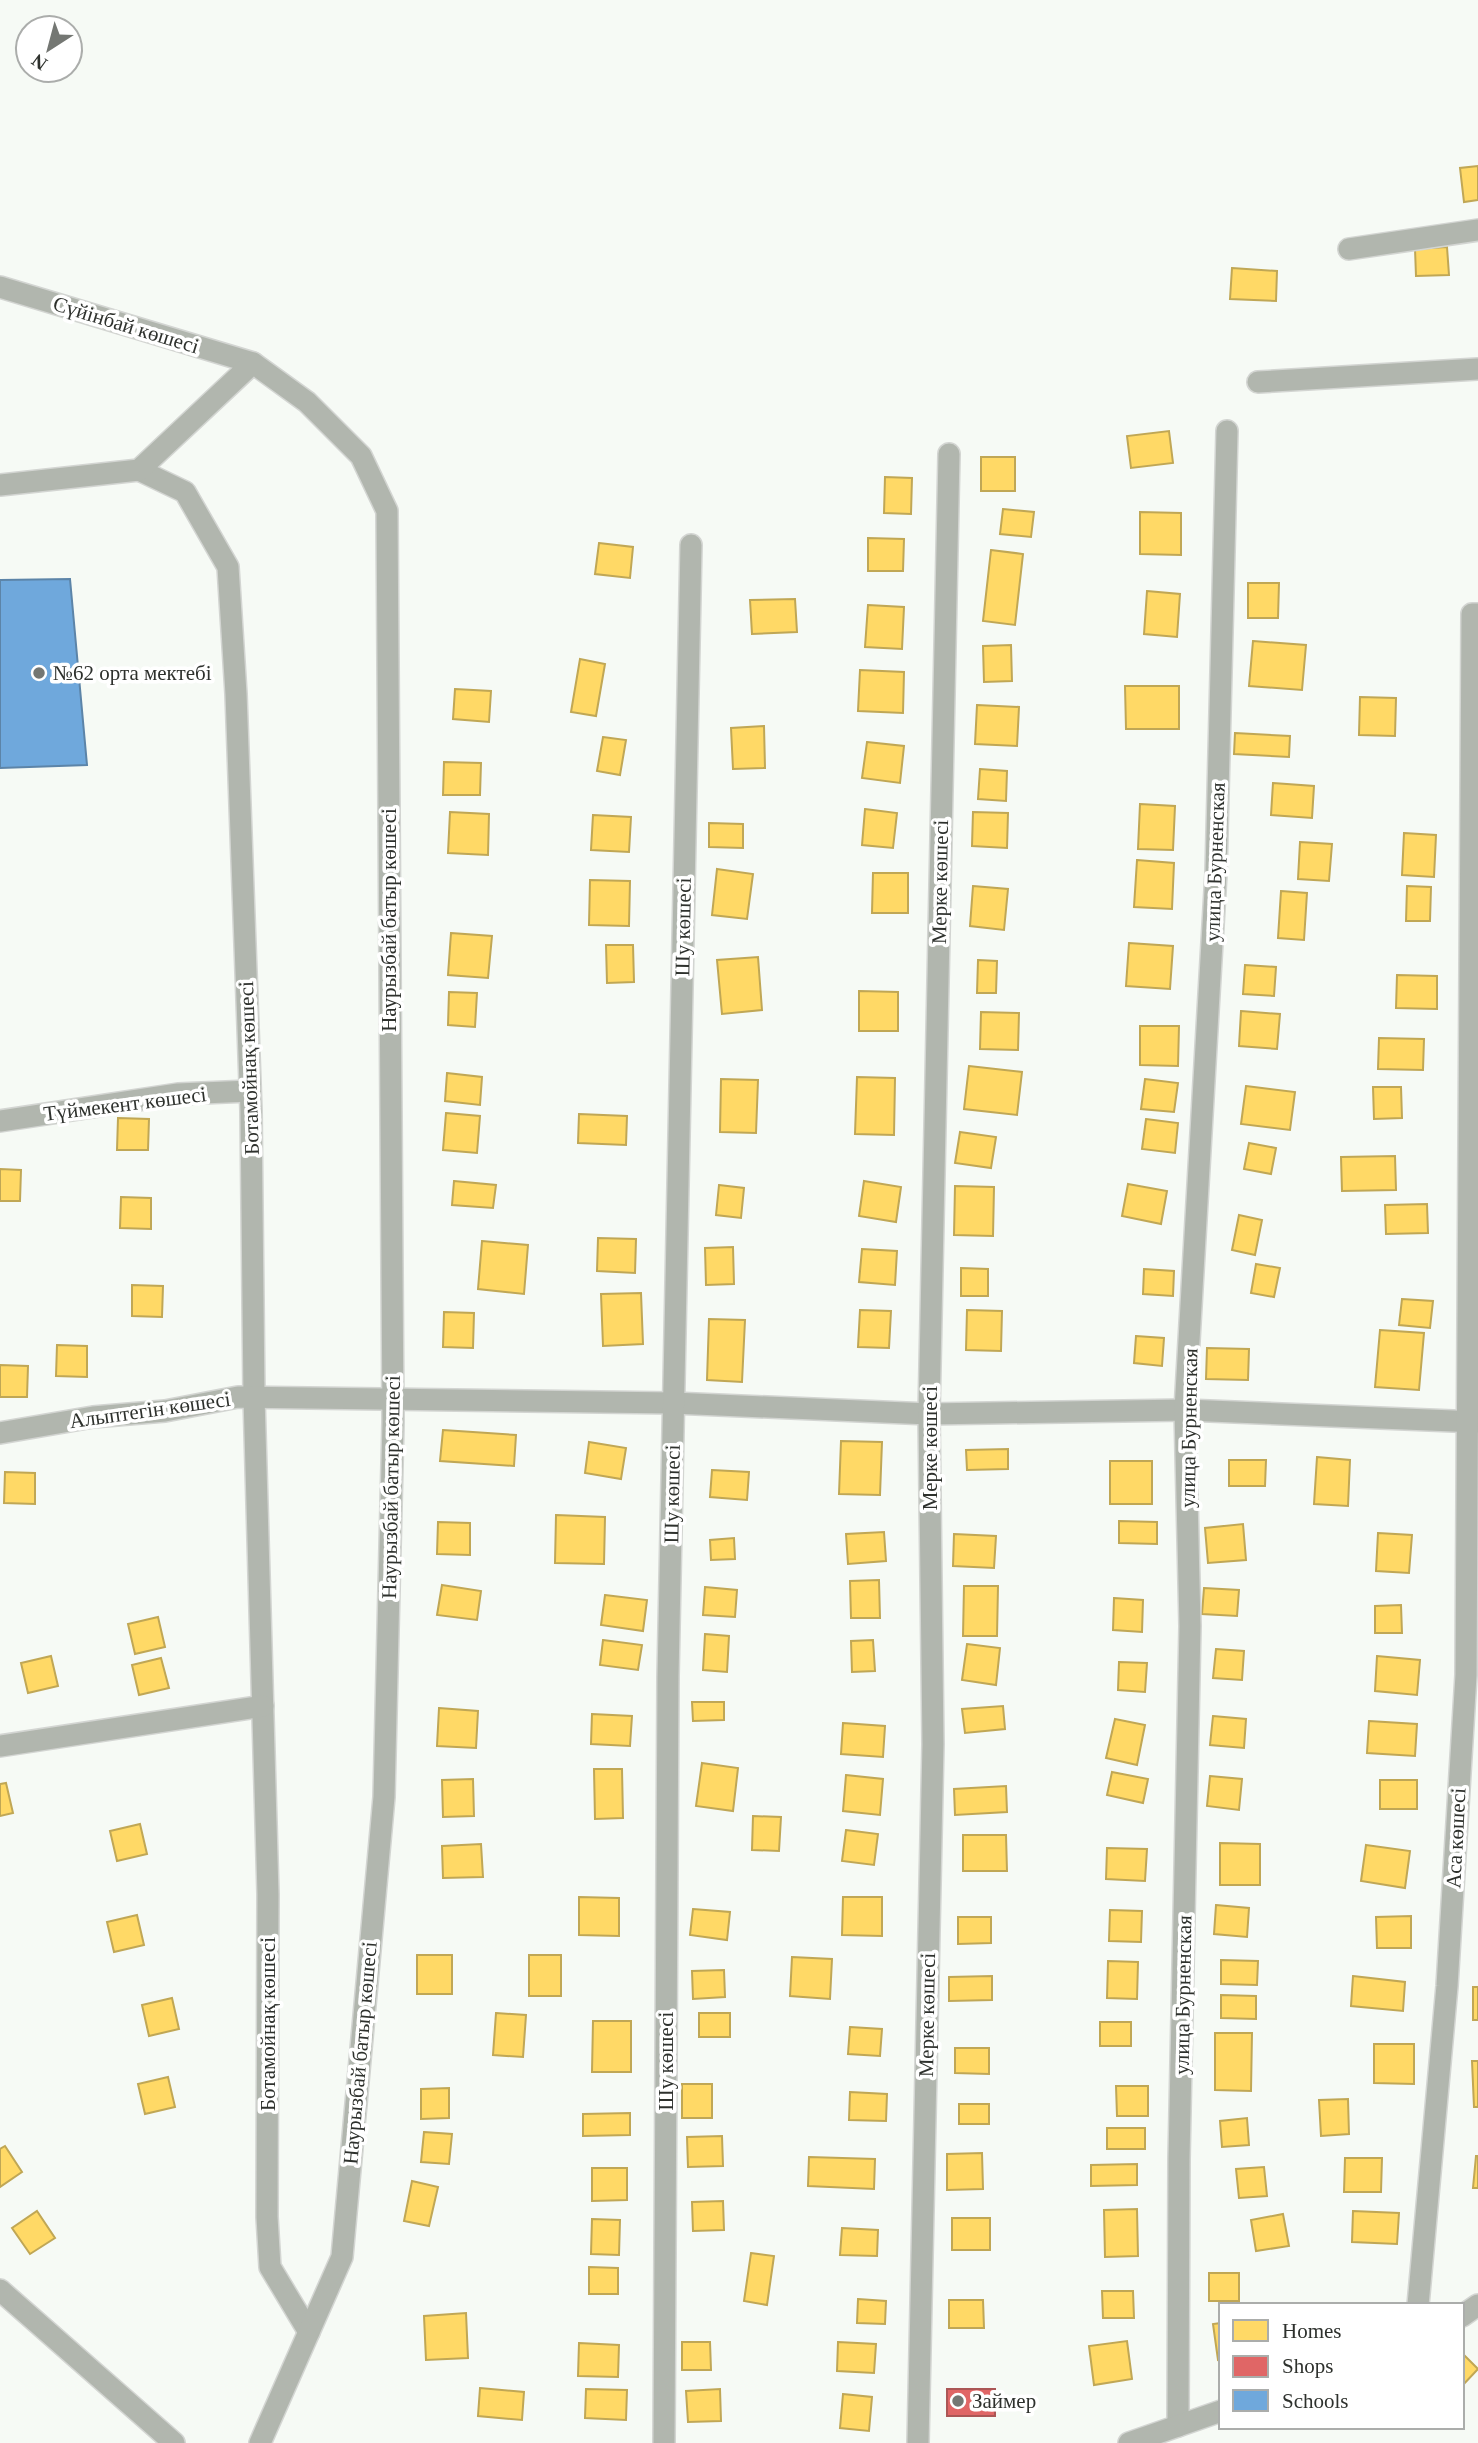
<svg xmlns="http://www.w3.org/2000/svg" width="1478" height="2443" viewBox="0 0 1478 2443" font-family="Georgia,serif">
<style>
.homes{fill:#ffd966;stroke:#c0a755;stroke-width:2}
.shops{fill:#e06666;stroke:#ab5655;stroke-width:2}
.schools{fill:#6fa8dc;stroke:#5c84a8;stroke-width:2}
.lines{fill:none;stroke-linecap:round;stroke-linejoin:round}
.minor-casing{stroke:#d3d5d2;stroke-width:24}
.minor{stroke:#b1b6ae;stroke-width:21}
.poi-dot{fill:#747773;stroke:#fff;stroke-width:2.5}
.labels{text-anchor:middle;stroke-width:7;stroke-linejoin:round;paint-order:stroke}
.street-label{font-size:21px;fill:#2e312d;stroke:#fff}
.poi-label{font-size:21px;fill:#2e312d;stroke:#fff;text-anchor:start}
</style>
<rect width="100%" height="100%" fill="#f6faf5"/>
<g class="homes">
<polygon points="1478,166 1478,200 1464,202 1460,168"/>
<polygon points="1447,247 1449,275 1416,276 1415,249"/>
<polygon points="1232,268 1277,271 1276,301 1230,299"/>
<polygon points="1169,431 1173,463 1131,468 1127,436"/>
<rect x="981" y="457" width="34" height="34"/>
<polygon points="885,477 912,478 911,514 884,513"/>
<polygon points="1003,509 1034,512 1031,537 1000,534"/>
<polygon points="1140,512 1181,513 1181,555 1140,554"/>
<polygon points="868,538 904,539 903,571 868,571"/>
<polygon points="599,543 633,547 630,578 595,574"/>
<polygon points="991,550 1023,554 1015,625 983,621"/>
<polygon points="1248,583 1279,583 1278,618 1248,618"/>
<polygon points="1147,591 1180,594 1177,637 1144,634"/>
<polygon points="795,599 797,632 752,634 750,600"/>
<polygon points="868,605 904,607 902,649 865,647"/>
<polygon points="1253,641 1306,645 1302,690 1249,686"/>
<polygon points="1011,645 1012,681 984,682 983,646"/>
<polygon points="580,659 605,664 596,716 571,712"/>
<polygon points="860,670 904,672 903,713 858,711"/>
<polygon points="1125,686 1179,686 1179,729 1126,729"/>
<polygon points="455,689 491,691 489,722 453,719"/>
<polygon points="1360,697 1396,698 1395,736 1359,735"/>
<polygon points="977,705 1019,707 1017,746 975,744"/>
<polygon points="764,726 765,768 733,769 731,728"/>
<polygon points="1235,733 1290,736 1289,757 1234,754"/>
<polygon points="603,737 626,740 620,775 597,771"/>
<polygon points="867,742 904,746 900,783 862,778"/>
<polygon points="444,762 481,763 480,795 443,795"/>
<polygon points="980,769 1007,771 1006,801 978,799"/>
<polygon points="1273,783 1314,786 1312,818 1271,815"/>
<polygon points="1140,804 1175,806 1173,850 1138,849"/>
<polygon points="865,809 897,813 893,848 862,845"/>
<polygon points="450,812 489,814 488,855 448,853"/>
<polygon points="973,812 1008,813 1007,848 972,846"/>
<polygon points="593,815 631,817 629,852 591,850"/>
<polygon points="709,823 743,824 743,848 709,847"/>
<polygon points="1404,833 1436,835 1434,877 1402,875"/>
<polygon points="1300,842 1332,844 1329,881 1298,879"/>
<polygon points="1137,860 1174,863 1172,909 1134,907"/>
<polygon points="717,869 753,874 747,919 712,915"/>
<polygon points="873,873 908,873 908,913 872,913"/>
<polygon points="590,880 630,881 629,926 589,925"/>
<polygon points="973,886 1008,889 1004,930 970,926"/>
<polygon points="1407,886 1431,887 1430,921 1406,921"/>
<polygon points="1281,891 1307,893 1304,940 1278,938"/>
<polygon points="451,933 492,936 488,978 448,975"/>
<polygon points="1129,943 1173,946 1170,989 1126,986"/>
<polygon points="606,945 633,945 634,982 607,983"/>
<polygon points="758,957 762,1010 722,1014 717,960"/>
<polygon points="978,960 997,961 996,993 977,993"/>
<polygon points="1245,965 1276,967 1274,996 1243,994"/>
<polygon points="1397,975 1437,976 1437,1009 1396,1008"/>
<polygon points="859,991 898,992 898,1031 859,1031"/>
<polygon points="449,992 477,993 475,1027 448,1025"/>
<polygon points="1241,1011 1280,1014 1277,1049 1239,1046"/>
<polygon points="981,1012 1019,1013 1018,1050 980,1049"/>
<polygon points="1140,1026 1179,1026 1178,1066 1140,1065"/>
<polygon points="1379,1038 1424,1039 1423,1070 1378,1069"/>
<polygon points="969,1066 1022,1072 1017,1115 964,1109"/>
<polygon points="447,1073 482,1077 480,1105 445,1101"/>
<polygon points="857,1077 895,1078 894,1135 855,1134"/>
<polygon points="721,1079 758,1080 756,1133 720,1132"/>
<polygon points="1145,1079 1178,1083 1174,1112 1141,1109"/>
<polygon points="1246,1086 1295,1092 1290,1130 1241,1124"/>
<polygon points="1373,1087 1401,1087 1402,1118 1374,1119"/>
<polygon points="446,1113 480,1116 477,1153 443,1150"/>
<polygon points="579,1114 627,1116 626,1145 578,1143"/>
<polygon points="118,1118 149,1119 148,1150 117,1150"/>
<polygon points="1146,1119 1178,1123 1175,1153 1142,1149"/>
<polygon points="960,1132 996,1137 991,1168 955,1163"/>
<polygon points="1249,1143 1276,1148 1271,1174 1244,1169"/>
<polygon points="1395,1156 1396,1190 1342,1191 1341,1157"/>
<polygon points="0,1169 21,1170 20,1201 0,1201"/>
<polygon points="454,1181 496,1185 493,1208 452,1205"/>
<polygon points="864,1181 901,1187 896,1222 859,1216"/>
<polygon points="1128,1184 1167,1191 1161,1224 1122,1216"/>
<polygon points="719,1185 744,1188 741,1218 716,1215"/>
<polygon points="955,1186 994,1187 993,1236 954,1235"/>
<polygon points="121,1197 151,1198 151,1229 120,1228"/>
<polygon points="1427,1204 1428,1233 1386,1234 1385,1205"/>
<polygon points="1239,1215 1262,1220 1255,1255 1232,1250"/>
<polygon points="598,1238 636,1239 635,1273 597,1271"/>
<polygon points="482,1241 528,1245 524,1294 478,1289"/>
<polygon points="733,1247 734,1284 706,1285 705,1248"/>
<polygon points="862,1249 897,1251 895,1285 859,1282"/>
<polygon points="1256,1264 1280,1268 1274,1297 1251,1293"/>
<polygon points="961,1268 988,1269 988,1296 961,1296"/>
<polygon points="1144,1269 1174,1271 1173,1296 1143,1294"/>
<polygon points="132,1285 163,1286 162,1317 132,1316"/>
<polygon points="641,1293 643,1344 603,1346 601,1294"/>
<polygon points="1402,1299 1433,1301 1430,1328 1399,1325"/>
<polygon points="860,1310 891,1311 889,1348 858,1347"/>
<polygon points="967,1310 1002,1311 1001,1351 966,1350"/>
<polygon points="444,1312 474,1313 473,1348 443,1347"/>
<polygon points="709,1319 745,1320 742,1382 707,1380"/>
<polygon points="1380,1330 1424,1333 1419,1390 1375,1387"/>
<polygon points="1136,1336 1164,1338 1162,1366 1134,1363"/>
<polygon points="57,1345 87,1346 87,1377 56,1376"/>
<polygon points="1207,1348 1249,1349 1248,1380 1206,1379"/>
<polygon points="0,1365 28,1366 27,1397 0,1397"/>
<polygon points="443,1430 516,1435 514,1466 440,1461"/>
<polygon points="841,1441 882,1442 880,1495 839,1494"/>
<polygon points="589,1442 626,1448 621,1479 585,1473"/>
<polygon points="1008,1449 1008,1469 967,1470 966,1450"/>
<polygon points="1317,1457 1350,1460 1348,1506 1314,1504"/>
<polygon points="1229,1460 1266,1460 1265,1486 1229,1486"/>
<rect x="1110" y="1461" width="42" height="43"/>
<polygon points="712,1470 749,1472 747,1500 710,1497"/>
<polygon points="5,1472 35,1473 35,1504 4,1503"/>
<polygon points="556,1515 605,1517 604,1564 555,1563"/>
<polygon points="1119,1521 1157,1522 1157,1544 1119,1543"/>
<polygon points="438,1522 470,1523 470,1555 437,1554"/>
<polygon points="1243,1524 1246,1560 1208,1563 1205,1528"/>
<polygon points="884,1532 886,1561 848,1564 846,1534"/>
<polygon points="1378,1533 1412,1535 1409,1573 1376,1571"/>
<polygon points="954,1534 996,1536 994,1568 953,1566"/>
<polygon points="734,1538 735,1559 711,1560 710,1540"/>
<polygon points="879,1580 880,1618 851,1618 850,1581"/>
<polygon points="442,1585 481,1591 477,1620 437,1615"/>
<polygon points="964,1586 998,1586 997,1636 963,1636"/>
<polygon points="705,1587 737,1590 735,1617 703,1615"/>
<polygon points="1204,1588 1239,1590 1237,1616 1202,1614"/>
<polygon points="605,1595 647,1600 643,1631 601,1625"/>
<polygon points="1114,1598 1143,1600 1142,1632 1113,1630"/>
<polygon points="1401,1605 1402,1633 1375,1633 1375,1606"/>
<polygon points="158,1617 165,1647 135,1654 128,1624"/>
<polygon points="705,1634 729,1636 727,1672 703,1670"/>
<polygon points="603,1640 642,1645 638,1670 600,1665"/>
<polygon points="873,1640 875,1671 852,1672 851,1641"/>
<polygon points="967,1644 1000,1648 996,1685 962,1680"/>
<polygon points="1216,1649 1244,1651 1242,1680 1213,1678"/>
<polygon points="51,1656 58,1686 28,1693 21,1663"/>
<polygon points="1377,1656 1420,1660 1417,1695 1375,1691"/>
<polygon points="161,1658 169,1688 139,1695 132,1665"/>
<polygon points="1119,1662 1147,1663 1145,1692 1118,1690"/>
<polygon points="692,1702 724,1702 724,1720 693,1721"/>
<polygon points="1003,1706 1005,1729 965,1733 962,1709"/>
<polygon points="439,1708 478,1711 476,1748 437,1746"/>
<polygon points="592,1714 632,1716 630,1746 591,1744"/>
<polygon points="1213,1716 1246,1719 1244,1748 1210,1745"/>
<polygon points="1115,1719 1145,1725 1137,1765 1106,1758"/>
<polygon points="1369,1721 1417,1724 1415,1756 1367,1753"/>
<polygon points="843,1723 885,1726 883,1757 841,1754"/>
<polygon points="702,1763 738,1768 733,1811 696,1806"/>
<polygon points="594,1769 622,1769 623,1818 595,1819"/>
<polygon points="1112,1772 1148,1779 1143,1803 1107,1795"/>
<polygon points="846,1775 883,1779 880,1815 843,1811"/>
<polygon points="1210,1776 1242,1779 1239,1810 1207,1806"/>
<polygon points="473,1779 474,1816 443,1817 442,1780"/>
<rect x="1380" y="1780" width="37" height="29"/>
<polygon points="6,1783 13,1813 0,1816 0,1784"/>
<polygon points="1006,1786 1007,1812 955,1815 954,1789"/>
<polygon points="753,1816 781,1817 779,1851 752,1850"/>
<polygon points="140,1824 147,1854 117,1861 110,1831"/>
<polygon points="846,1830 878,1834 874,1865 842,1861"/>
<polygon points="963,1835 1006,1835 1007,1871 963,1871"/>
<polygon points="1220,1843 1260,1844 1260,1885 1220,1885"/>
<polygon points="481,1844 483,1877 443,1878 442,1846"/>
<polygon points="1366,1845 1410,1851 1405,1888 1361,1881"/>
<polygon points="1107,1848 1147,1849 1145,1881 1106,1879"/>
<polygon points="579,1897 619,1898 619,1936 579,1935"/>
<polygon points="843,1897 882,1897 882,1936 842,1935"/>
<polygon points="1216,1905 1249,1908 1247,1937 1214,1934"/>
<polygon points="693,1909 730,1912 727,1940 690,1935"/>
<polygon points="1110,1910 1142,1911 1141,1942 1109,1941"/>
<polygon points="137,1915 144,1945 114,1952 107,1922"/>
<polygon points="1411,1916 1411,1948 1377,1948 1376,1917"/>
<polygon points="958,1917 991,1917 991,1943 958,1944"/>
<rect x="417" y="1955" width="35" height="39"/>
<rect x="529" y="1955" width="32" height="41"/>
<polygon points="792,1957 832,1959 830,1999 790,1996"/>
<polygon points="1221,1960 1258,1961 1257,1985 1221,1984"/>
<polygon points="1108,1961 1138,1962 1137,1999 1107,1998"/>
<polygon points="724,1970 725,1997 693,1999 692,1971"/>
<polygon points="992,1976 992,2000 949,2001 949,1977"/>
<polygon points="1353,1976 1405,1982 1403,2011 1351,2006"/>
<rect x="1473" y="1987" width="5" height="33"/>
<polygon points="1221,1995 1256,1996 1256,2019 1221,2018"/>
<polygon points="172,1998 179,2029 149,2036 142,2005"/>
<polygon points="496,2013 526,2015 523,2057 493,2055"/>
<rect x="699" y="2013" width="31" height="24"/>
<polygon points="593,2021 631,2021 631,2072 592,2072"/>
<rect x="1100" y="2022" width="31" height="24"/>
<polygon points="850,2027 882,2029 880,2056 848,2054"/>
<polygon points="1215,2033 1252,2033 1251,2091 1215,2090"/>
<polygon points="1374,2044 1414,2044 1414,2084 1374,2083"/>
<polygon points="955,2048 989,2048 989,2074 955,2073"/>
<polygon points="1472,2061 1478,2061 1478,2107 1474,2107"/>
<polygon points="168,2077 175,2107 145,2114 138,2084"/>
<rect x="682" y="2084" width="30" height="34"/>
<polygon points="1116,2086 1148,2086 1148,2116 1117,2116"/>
<polygon points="449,2088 449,2118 421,2119 421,2089"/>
<polygon points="850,2092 887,2094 886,2121 849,2120"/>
<polygon points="1348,2099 1349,2134 1321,2136 1319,2100"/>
<rect x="959" y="2104" width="30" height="20"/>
<polygon points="630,2113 630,2135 583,2136 583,2114"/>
<polygon points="1247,2118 1249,2145 1222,2147 1220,2121"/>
<rect x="1107" y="2128" width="38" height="21"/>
<polygon points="424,2132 452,2134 449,2164 421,2162"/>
<polygon points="722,2136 723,2166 688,2167 687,2137"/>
<polygon points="5,2146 22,2172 0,2187 0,2149"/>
<polygon points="982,2153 983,2189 947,2190 947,2154"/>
<polygon points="1476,2156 1478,2156 1478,2188 1473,2188"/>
<polygon points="809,2157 875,2159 874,2189 808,2186"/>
<polygon points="1345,2158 1382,2158 1381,2192 1344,2192"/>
<polygon points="1137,2164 1137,2185 1091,2186 1091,2165"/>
<polygon points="1264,2167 1267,2196 1239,2198 1236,2169"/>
<polygon points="592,2168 627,2168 627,2200 592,2201"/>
<polygon points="412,2181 438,2187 429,2226 404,2221"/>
<polygon points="723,2201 724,2230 693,2231 692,2202"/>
<polygon points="1137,2209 1138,2256 1105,2257 1104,2210"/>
<polygon points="37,2211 55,2238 30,2254 12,2228"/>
<polygon points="1353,2211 1399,2213 1397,2244 1352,2242"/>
<polygon points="1283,2214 1289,2246 1256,2251 1251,2220"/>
<rect x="952" y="2218" width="38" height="32"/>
<polygon points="592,2219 620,2220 619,2255 591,2254"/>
<polygon points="842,2228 878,2230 877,2256 840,2255"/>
<polygon points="751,2253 774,2256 767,2305 744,2301"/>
<polygon points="589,2267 618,2268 618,2294 589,2294"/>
<rect x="1209" y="2273" width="30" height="28"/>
<polygon points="1102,2291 1133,2291 1134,2318 1103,2318"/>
<polygon points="858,2299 886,2301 885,2324 857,2323"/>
<polygon points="949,2300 983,2300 984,2328 949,2328"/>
<polygon points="466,2313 468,2358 426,2360 424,2316"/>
<polygon points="1221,2323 1221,2359 1218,2360 1213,2324"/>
<polygon points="1127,2341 1132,2379 1094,2385 1089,2346"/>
<polygon points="682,2342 710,2342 711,2370 682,2370"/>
<polygon points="838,2342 876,2344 874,2373 837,2371"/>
<polygon points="579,2343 619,2345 618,2377 578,2376"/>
<polygon points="1462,2353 1478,2369 1462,2386"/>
<polygon points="480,2388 524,2392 522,2420 478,2416"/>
<polygon points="586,2389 627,2390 626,2420 585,2418"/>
<polygon points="720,2389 721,2421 688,2422 686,2391"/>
<polygon points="843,2394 872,2397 869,2431 840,2428"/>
</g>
<rect class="shops" x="947" y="2389" width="48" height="27"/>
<polygon class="schools" points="70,579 87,765 0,768 0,580"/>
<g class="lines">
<g class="minor-casing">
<g id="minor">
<polyline points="1349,249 1478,230"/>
<polyline points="0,287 253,363"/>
<polyline points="1258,382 1478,369"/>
<polyline points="139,470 185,492 228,567 236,694 251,1111 254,1397 268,1894 267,2217 270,2267 309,2332"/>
<polyline points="0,485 139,470 253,363 307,402 361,456 387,511 393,1422 384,1797 342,2257 260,2443"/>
<polyline points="0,1121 178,1094 250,1091"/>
<polyline points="0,1433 93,1417 165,1411 238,1397 673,1403 929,1414 1185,1410 1478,1422"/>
<polyline points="0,1746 263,1706"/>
<polyline points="0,2290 174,2443"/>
<polyline points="1418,2305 1447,1986 1466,1675 1472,614 1478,614"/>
<polyline points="1462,2316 1478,2305"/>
<polyline points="1178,2426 1179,2159 1190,1626 1185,1410 1216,873 1227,431"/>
<polyline points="664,2443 668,1677 691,545"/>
<polyline points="918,2443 933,1744 929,1414 949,454"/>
<polyline points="1129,2443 1221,2411"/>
</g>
</g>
<use href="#minor" class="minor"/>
</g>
<g class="poi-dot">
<circle cx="39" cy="673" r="7"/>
<circle cx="958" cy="2401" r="7"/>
</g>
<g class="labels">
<g class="street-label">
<text transform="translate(126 325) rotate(17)" y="7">Сүйінбай көшесі</text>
<text transform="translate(1215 862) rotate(-88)" y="7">улица Бурненская</text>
<text transform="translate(940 882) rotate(-89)" y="7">Мерке көшесі</text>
<text transform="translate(389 920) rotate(-90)" y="7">Наурызбай батыр көшесі</text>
<text transform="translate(683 927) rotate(-89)" y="7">Шу көшесі</text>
<text transform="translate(249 1068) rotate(-92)" y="7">Ботамойнақ көшесі</text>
<text transform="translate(125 1104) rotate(-7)" y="7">Түймекент көшесі</text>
<text transform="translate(150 1410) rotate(-8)" y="7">Алыптегін көшесі</text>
<text transform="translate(1189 1428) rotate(-89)" y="7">улица Бурненская</text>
<text transform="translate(930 1448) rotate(-90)" y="7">Мерке көшесі</text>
<text transform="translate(391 1487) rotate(-89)" y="7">Наурызбай батыр көшесі</text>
<text transform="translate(672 1494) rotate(-89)" y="7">Шу көшесі</text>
<text transform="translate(1456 1838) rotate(-87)" y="7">Аса көшесі</text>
<text transform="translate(1183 1995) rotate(-89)" y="7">улица Бурненская</text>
<text transform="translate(927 2015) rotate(-89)" y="7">Мерке көшесі</text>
<text transform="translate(268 2024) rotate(-90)" y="7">Ботамойнақ көшесі</text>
<text transform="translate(360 2053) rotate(-85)" y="7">Наурызбай батыр көшесі</text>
<text transform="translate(666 2061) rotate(-90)" y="7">Шу көшесі</text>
</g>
<g class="poi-label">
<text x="53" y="680">№62 орта мектебі</text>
<text x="972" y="2408">Займер</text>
</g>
</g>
<rect x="1219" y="2303" width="245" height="126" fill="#ffffff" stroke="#abadab" stroke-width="2"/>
<rect x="1233" y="2320" width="35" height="21" fill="#ffd966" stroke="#abadab" stroke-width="2"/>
<text x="1282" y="2338" font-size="21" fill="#2e312d">Homes</text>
<rect x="1233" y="2356" width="35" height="21" fill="#e06666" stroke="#abadab" stroke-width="2"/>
<text x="1282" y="2373" font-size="21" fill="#2e312d">Shops</text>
<rect x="1233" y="2390" width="35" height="21" fill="#6fa8dc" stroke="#abadab" stroke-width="2"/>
<text x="1282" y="2408" font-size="21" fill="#2e312d">Schools</text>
<g transform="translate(49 49) rotate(216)"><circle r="33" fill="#ffffff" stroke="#abadab" stroke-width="2"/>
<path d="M0-5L12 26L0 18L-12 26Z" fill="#747773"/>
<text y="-10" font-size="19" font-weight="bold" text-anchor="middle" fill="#2e312d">N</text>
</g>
</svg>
